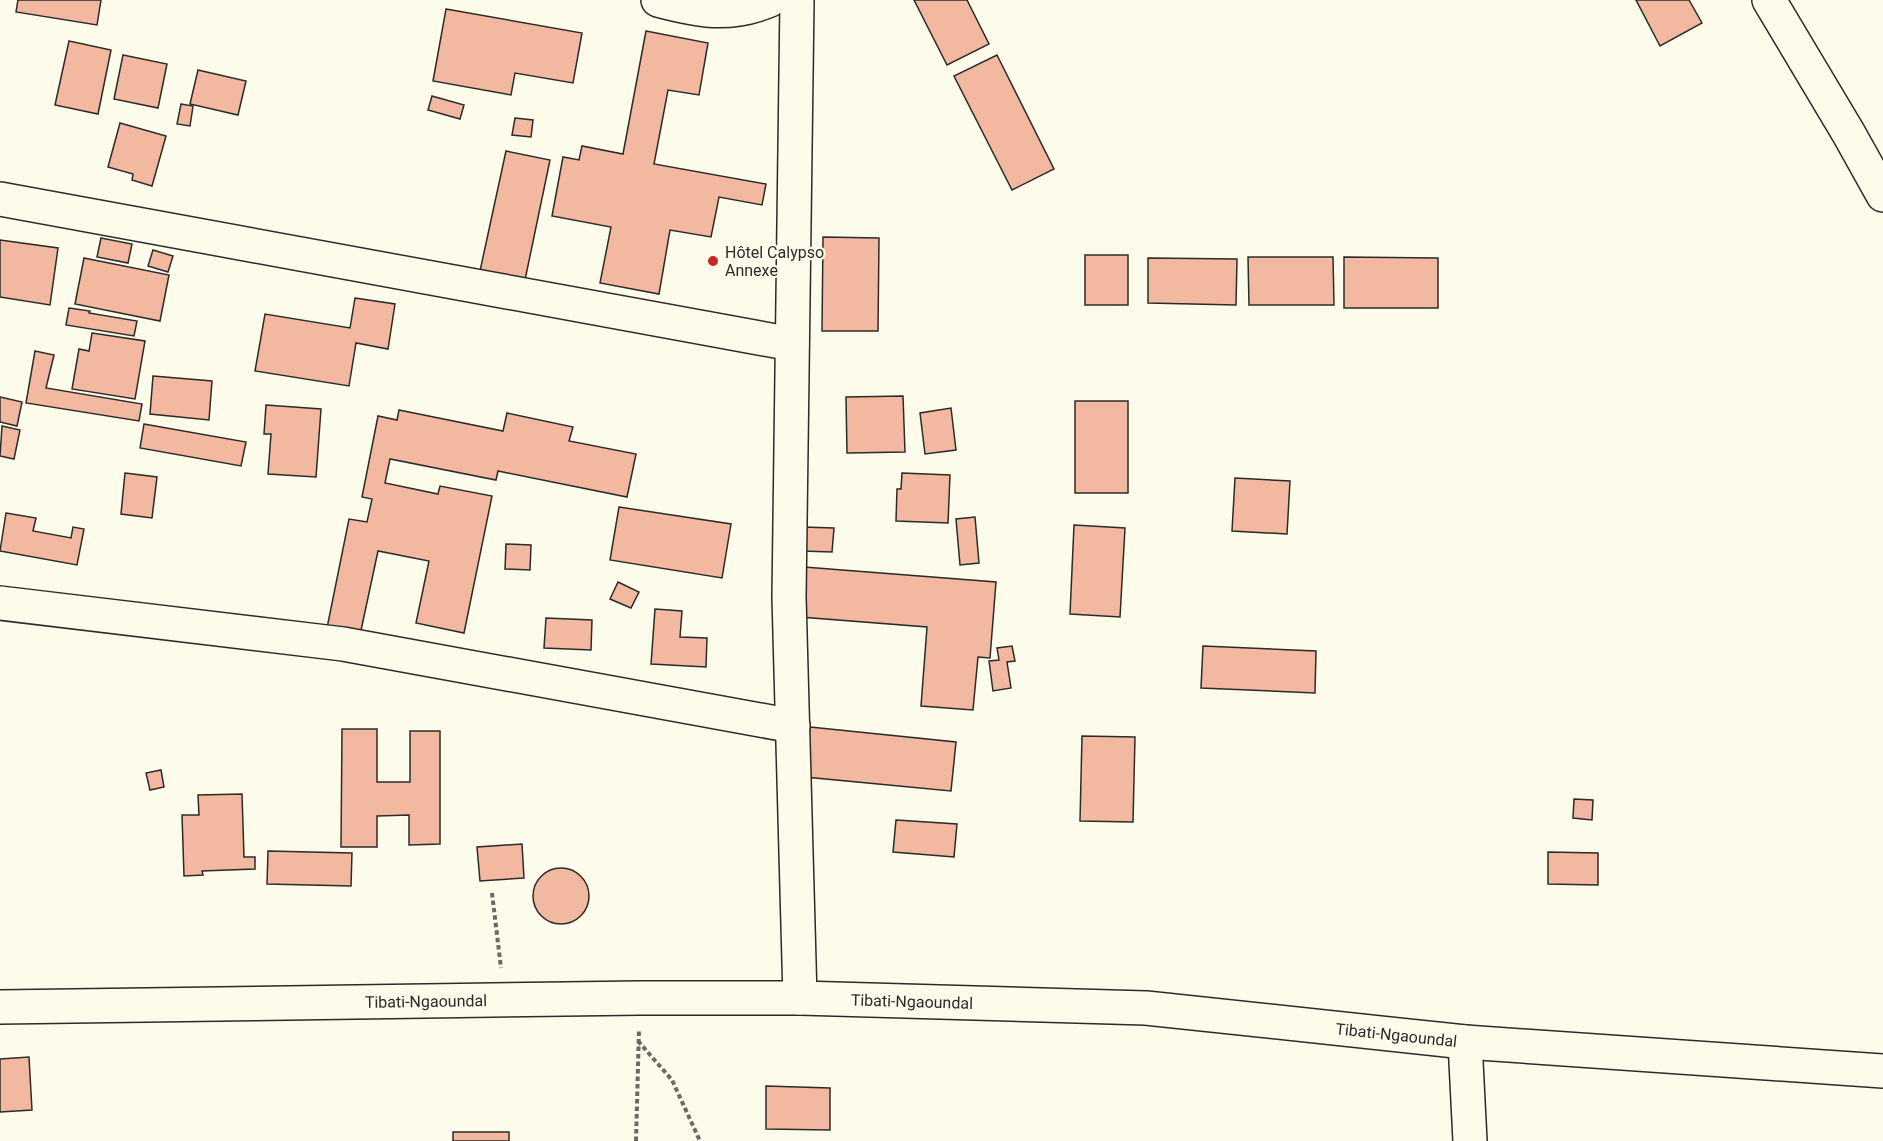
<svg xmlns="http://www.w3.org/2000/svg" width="1883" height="1141" viewBox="0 0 1883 1141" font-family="Roboto,sans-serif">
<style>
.building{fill:#f2b8a0;stroke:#2b2b2b;stroke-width:1.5}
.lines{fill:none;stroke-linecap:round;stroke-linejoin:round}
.minor-casing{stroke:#2b2b2b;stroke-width:36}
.major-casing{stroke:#2b2b2b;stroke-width:36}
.highway-casing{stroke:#2b2b2b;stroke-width:36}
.path{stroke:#6a6964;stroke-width:4;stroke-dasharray:4.5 3;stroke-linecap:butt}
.minor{stroke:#fdfbea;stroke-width:33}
.major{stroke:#fdfbea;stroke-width:33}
.highway{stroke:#fdfbea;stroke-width:33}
.poi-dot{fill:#c62828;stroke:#fdfbea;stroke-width:2}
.labels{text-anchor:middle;stroke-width:4.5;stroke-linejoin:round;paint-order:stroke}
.poi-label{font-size:16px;fill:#2b2b2b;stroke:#fdfbea;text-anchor:start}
.street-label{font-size:16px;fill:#2b2b2b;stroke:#fdfbea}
</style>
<rect width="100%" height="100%" fill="#fdfbea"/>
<g class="building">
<polygon points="18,0 101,0 97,25 16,12"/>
<polygon points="914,0 967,0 989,44 947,65"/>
<polygon points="1636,0 1689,0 1702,23 1660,46"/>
<polygon points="446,9 582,33 573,83 515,73 511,95 433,81"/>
<polygon points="646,31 708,43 699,95 668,90 654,164 766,184 762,205 719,197 711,237 670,230 659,294 600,283 611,227 552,216 563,157 579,160 582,146 623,154"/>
<polygon points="69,41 111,50 98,114 55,105"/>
<polygon points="123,55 167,64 158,108 114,99"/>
<polygon points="997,55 1054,169 1012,190 954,76"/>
<polygon points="198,70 246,81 238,115 190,104"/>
<polygon points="432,96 464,105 460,119 428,110"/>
<polygon points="181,104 193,106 190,126 177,124"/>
<polygon points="515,118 533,120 531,137 512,135"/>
<polygon points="120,123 166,136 152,186 132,180 133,174 108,167"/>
<polygon points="506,151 550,160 525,280 480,271"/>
<polygon points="823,237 879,238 878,331 822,331"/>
<polygon points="101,238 132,244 128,263 97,257"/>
<polygon points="0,240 58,248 50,305 0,297"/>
<polygon points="153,250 173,256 168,272 148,266"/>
<rect x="1085" y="255" width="43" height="50"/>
<polygon points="1248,257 1333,257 1334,305 1249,305"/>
<polygon points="1344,257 1438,258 1438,308 1344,308"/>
<polygon points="84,258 169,275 160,321 75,304"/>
<polygon points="1148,258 1237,259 1236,305 1148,303"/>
<polygon points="355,298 395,304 388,349 356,343 349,386 255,371 265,314 350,328"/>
<polygon points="69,308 90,311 89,313 137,321 134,336 66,325"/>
<polygon points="92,333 145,341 135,399 72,389 79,349 89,351"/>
<polygon points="35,351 54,355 46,388 142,404 139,421 26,403"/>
<polygon points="153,376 212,381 209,420 150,414"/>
<polygon points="903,396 905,452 847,453 846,397"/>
<polygon points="0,397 22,402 17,426 0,422"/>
<rect x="1075" y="401" width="53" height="92"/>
<polygon points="266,405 321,409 316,477 268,474 271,434 264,434"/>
<polygon points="951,408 956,450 925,454 920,413"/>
<polygon points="399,410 503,431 507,413 573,427 569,441 636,454 627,497 498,471 496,480 390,459 385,483 438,494 440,486 492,496 464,633 416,623 429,561 378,551 360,635 327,628 349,519 367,522 372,499 362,497 378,416 397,420"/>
<polygon points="144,424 246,442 241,466 140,448"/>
<polygon points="2,426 20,430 14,459 0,456"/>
<polygon points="125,473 157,477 152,518 121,514"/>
<polygon points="902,473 950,475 948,523 896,521 897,489 901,489"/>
<polygon points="1235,478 1290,481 1287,534 1232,531"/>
<polygon points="619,507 731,524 722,578 610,560"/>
<polygon points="6,513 36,518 33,531 71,538 73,527 84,529 77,565 0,551"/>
<polygon points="975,517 979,563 960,565 956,519"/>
<polygon points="1074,525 1125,528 1120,617 1070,614"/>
<polygon points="803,527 834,528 832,552 802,551"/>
<polygon points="506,544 531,545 530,570 505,569"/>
<polygon points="804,567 996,582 990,658 978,657 973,710 921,706 927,627 800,617"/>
<polygon points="618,582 639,592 631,608 610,599"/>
<polygon points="655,609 682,611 680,637 707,638 706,667 651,664"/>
<polygon points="546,618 592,620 591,650 544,648"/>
<polygon points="1012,646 1015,661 1007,662 1011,688 993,691 989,661 999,660 997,648"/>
<polygon points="1203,646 1316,651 1315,693 1201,688"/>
<polygon points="810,727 956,742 951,791 805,777"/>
<polygon points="342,729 377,729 377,782 410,782 410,731 440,731 440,844 409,845 409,815 377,816 377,847 341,847"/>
<polygon points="1082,736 1135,737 1133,822 1080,821"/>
<polygon points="161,770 164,787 150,790 146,773"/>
<polygon points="242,794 244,857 255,857 255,869 202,871 203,875 184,876 182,815 199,815 198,795"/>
<polygon points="1574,799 1593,800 1592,820 1573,818"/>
<polygon points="896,820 957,824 954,857 893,852"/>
<polygon points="522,844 524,878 480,881 477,847"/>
<polygon points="268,851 352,853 351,886 267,884"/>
<polygon points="1548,852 1598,853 1598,885 1548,884"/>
<circle cx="561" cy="896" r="28"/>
<polygon points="29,1057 32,1110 0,1112 0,1059"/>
<polygon points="766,1086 830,1088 830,1130 766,1129"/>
<rect x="453" y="1132" width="56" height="9"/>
</g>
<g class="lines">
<g class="minor-casing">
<g id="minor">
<path d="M658,0C699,11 730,17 770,0"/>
<polyline points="797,0 789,597 800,998"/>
<polyline points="0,199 792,344"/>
<polyline points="0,603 343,644 793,726"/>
<polyline points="1465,1042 1470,1141"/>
</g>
</g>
<g class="major-casing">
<polyline id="major" points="1769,0 1849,134 1883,195"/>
</g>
<g class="highway-casing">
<g id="highway">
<path id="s1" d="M0,1007L640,998H800L1146,1008L1465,1042L1883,1071"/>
</g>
</g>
<g class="path">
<polyline points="492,893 501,968"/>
<polyline points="638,1041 672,1080 700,1141"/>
<polyline points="636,1141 639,1029"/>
</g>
<use href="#minor" class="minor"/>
<use href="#major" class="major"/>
<use href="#highway" class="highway"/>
</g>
<circle class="poi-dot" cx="713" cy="261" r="6"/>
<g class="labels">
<g class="poi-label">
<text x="725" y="258">Hôtel Calypso<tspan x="725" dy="18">Annexe</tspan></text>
</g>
<g class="street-label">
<text dy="6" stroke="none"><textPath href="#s1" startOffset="426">Tibati-Ngaoundal</textPath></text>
<text dy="6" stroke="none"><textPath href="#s1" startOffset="912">Tibati-Ngaoundal</textPath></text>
<text dy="6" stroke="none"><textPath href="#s1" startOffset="1398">Tibati-Ngaoundal</textPath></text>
</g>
</g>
</svg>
